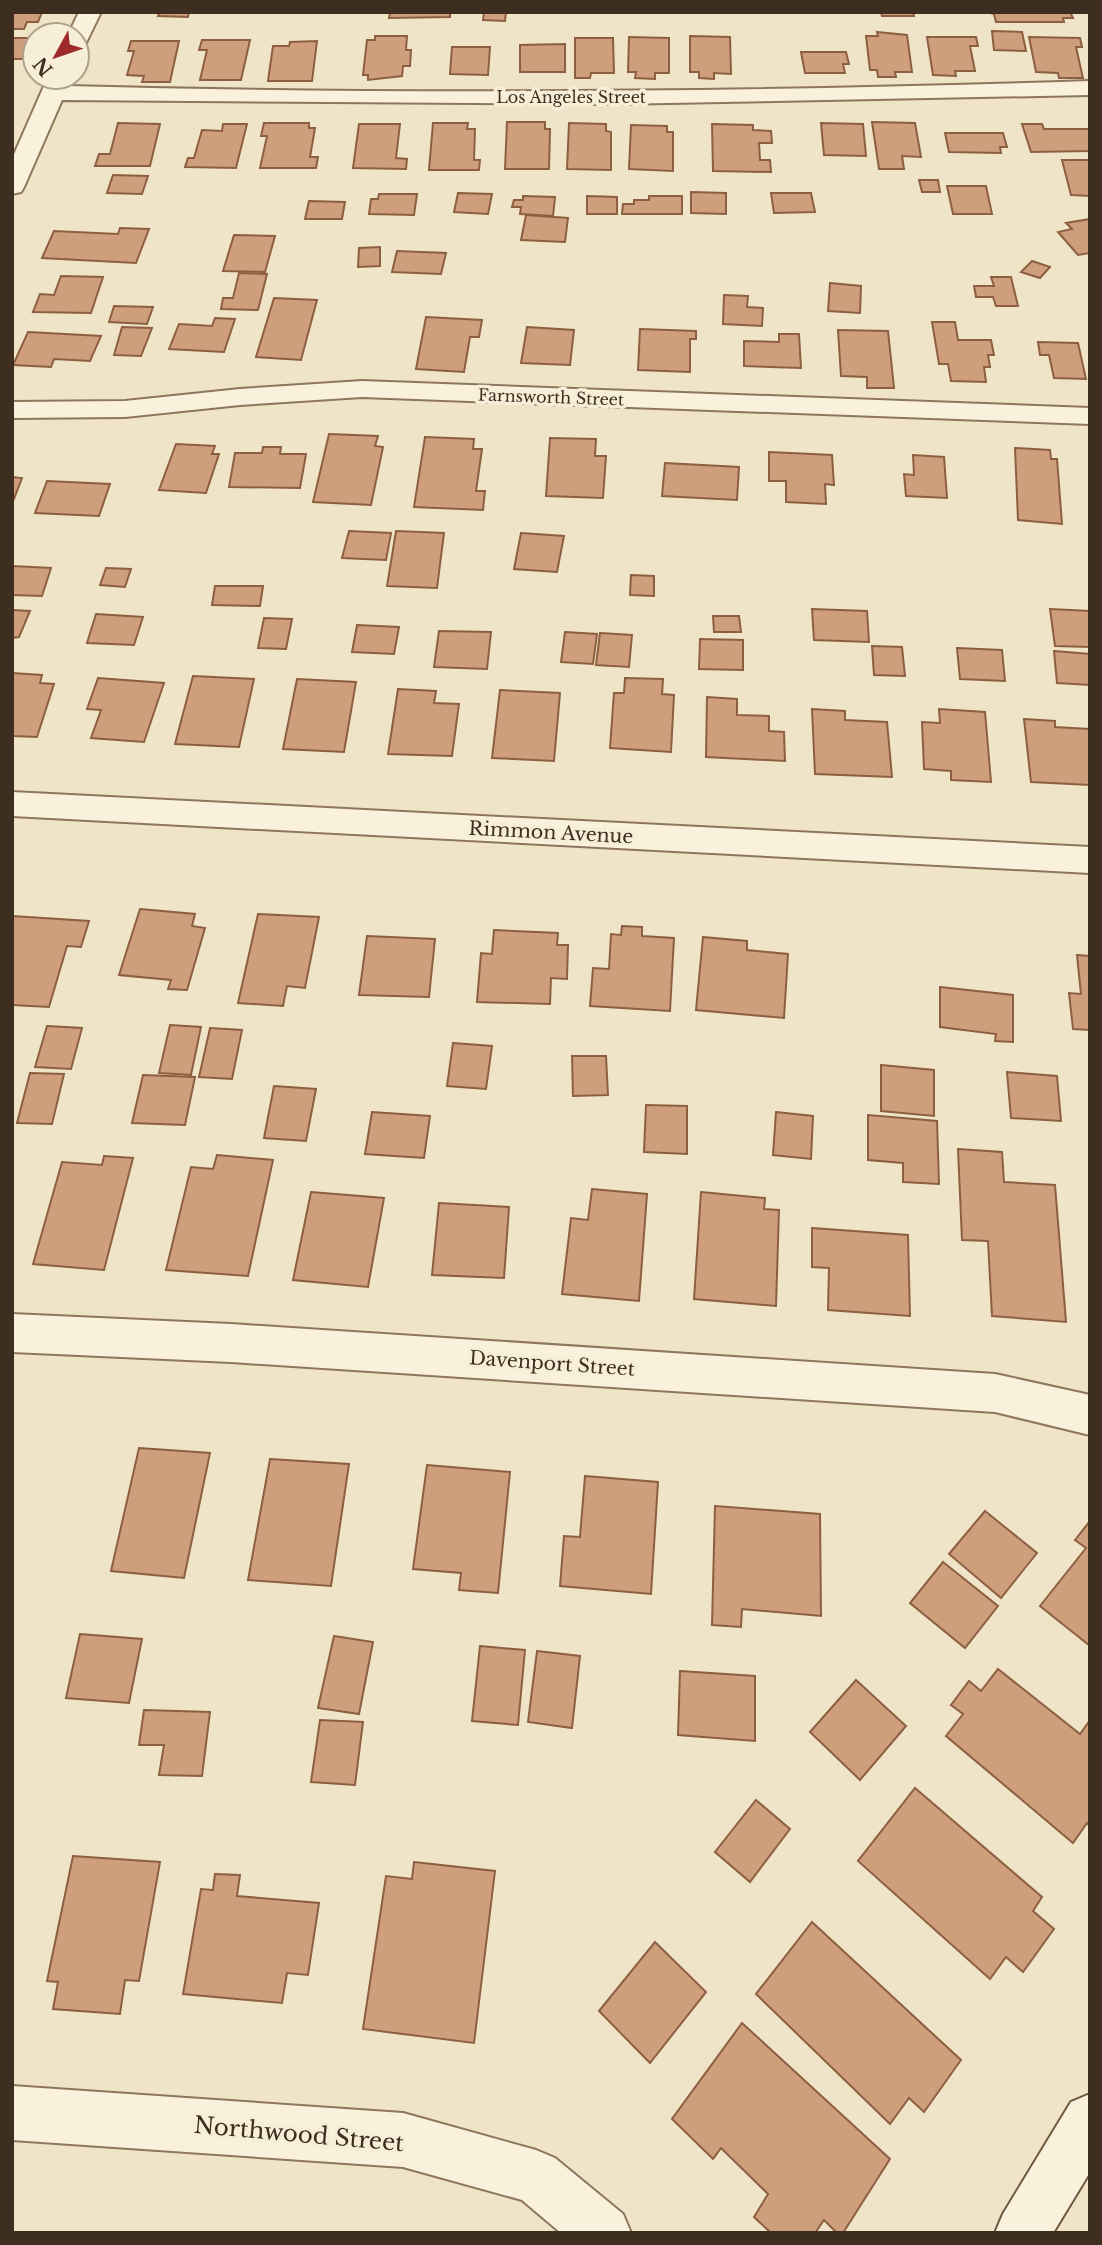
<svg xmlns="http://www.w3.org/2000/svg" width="1102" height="2245" viewBox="0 0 1102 2245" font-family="'Libre Baskerville',serif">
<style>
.building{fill:#cf9f7d;stroke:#8d5f41;stroke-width:2}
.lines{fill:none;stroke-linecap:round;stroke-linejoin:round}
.minor-casing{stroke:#8d765c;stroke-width:4}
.secondary-casing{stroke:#6f573f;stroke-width:4}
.minor{fill:#faf1dc;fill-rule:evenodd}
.secondary{fill:#faf1dc;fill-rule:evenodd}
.labels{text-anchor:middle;stroke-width:7;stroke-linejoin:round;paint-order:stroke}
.far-street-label{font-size:16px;fill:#3d2e20;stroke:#f7eed8}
.street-label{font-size:19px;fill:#3d2e20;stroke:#f7eed8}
.near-street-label{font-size:23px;fill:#3d2e20;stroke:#f7eed8}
</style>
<rect width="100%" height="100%" fill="#f0e4c8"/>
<g class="building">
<polygon points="12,12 42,12 38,22 27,22 24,29 12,29"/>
<polygon points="160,12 189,12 188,17 158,16"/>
<polygon points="390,12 450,12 450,17 389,18"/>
<polygon points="484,12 506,12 505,21 483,20"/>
<polygon points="881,12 913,12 914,16 882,16"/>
<polygon points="987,12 1070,12 1073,18 1063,18 1064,22 996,22 994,14"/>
<polygon points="992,31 1022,32 1026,51 994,50"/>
<polygon points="877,32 907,35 912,72 895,72 896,77 878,77 877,70 870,70 866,36 878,36"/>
<polygon points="375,36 407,36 406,50 411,50 410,66 403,66 402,76 368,80 368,75 363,75 367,40 375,40"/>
<polygon points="690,36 730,37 731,74 714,73 714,79 699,78 699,72 690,72"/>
<polygon points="629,37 669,38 669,73 655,73 655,79 635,78 636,72 628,72"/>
<polygon points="927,37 976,37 978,46 970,46 975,71 955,71 956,76 933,75"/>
<polygon points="1029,37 1080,38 1082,47 1076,47 1083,78 1059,78 1058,73 1036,72"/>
<polygon points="12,38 30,38 23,59 12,59"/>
<polygon points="575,38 613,38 614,73 591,73 590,78 575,78"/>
<polygon points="202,40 250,40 241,80 200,80 207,50 199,50"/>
<polygon points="131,41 179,41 170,82 142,82 144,76 127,75 134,51 128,51"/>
<polygon points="317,41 312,81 268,81 273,46 289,46 290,42"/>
<polygon points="565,44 565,72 520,72 520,45"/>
<polygon points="452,47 490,47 488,75 450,74"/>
<polygon points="801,52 846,52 849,64 843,64 845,73 805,73"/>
<polygon points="507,122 545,122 545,129 550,129 549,169 505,169"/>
<polygon points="872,122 915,123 921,157 902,156 904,169 879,169"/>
<polygon points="118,123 160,124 150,166 95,166 99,154 110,154"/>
<polygon points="264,123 309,123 309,128 315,128 310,157 318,157 316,168 260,168 267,136 261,136"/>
<polygon points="433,123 468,123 467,129 475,129 474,160 480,160 479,170 429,170"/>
<polygon points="569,123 606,124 606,131 611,132 611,170 567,169"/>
<polygon points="821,123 863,124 866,156 824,155"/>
<polygon points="223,124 247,124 236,168 185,167 188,158 194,158 202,130 222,131"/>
<polygon points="359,124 400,124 396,158 407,159 406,169 353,168"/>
<polygon points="712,124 753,125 753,130 771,131 772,143 759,143 760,160 770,160 771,172 713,171"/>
<polygon points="1022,124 1042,124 1044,129 1090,129 1090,151 1031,152"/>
<polygon points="631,125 667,126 667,132 673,132 673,171 629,169"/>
<polygon points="945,133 1003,133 1007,147 1000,147 1001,153 949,152"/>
<polygon points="1062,160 1090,160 1090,196 1071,195"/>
<polygon points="113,175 148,176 142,194 107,193"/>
<polygon points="919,180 938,180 940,192 922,192"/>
<polygon points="947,186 986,186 992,214 953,214"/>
<polygon points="691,192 726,193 726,214 691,213"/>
<polygon points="458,193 492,194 488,214 454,212"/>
<polygon points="771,193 811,193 815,212 774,213"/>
<polygon points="379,194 417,194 414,215 369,214 371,199 378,199"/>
<polygon points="523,196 555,197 553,216 520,214 521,207 512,207 514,200 523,200"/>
<polygon points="587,196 617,197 617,214 587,214"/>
<polygon points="649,196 682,196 682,214 622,214 623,204 634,204 634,200 649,200"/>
<polygon points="309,201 345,202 342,219 305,219"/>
<polygon points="526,215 568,218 565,242 521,240"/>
<polygon points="1090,219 1090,253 1078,255 1058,232 1072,229 1066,223"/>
<polygon points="120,228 149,229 136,263 42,258 54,231 118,234"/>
<polygon points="234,235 275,236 265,272 223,271"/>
<polygon points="380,247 380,266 358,267 359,248"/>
<polygon points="397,251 446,253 441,274 392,272"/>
<polygon points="1032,261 1050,267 1040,278 1021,272"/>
<polygon points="239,273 267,274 258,310 221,309 223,298 233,298"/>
<polygon points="61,276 103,277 91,313 33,312 40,294 54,295"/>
<polygon points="991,277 1011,277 1018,306 996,306 993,297 976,297 974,286 994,286"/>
<polygon points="830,283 861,286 860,313 828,311"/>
<polygon points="724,295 748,296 747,307 763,308 762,326 723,324"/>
<polygon points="274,298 317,300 301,360 256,357"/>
<polygon points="114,306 153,307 147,324 109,322"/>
<polygon points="426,317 482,320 479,337 470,337 464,372 416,369"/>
<polygon points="215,318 235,319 224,352 169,349 179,324 212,326"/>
<polygon points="932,322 955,322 958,340 991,340 994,355 988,355 990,367 984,367 986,382 951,381 948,364 939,364"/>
<polygon points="122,327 152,328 141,356 114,355"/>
<polygon points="527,327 574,330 570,365 521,363"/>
<polygon points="640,329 696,331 696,339 690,339 690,372 638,370"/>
<polygon points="838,330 888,331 894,388 867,388 867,377 841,376"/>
<polygon points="28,332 101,336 90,361 54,359 51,367 13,365"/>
<polygon points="779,334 799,334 801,368 744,366 744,341 779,342"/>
<polygon points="1038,342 1078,343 1086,379 1054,378 1049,355 1040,355"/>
<polygon points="329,434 378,436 375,446 383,447 371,505 313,502"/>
<polygon points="425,437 474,439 473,449 482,449 476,491 485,491 483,510 414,507"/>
<polygon points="550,438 596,439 595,456 606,456 603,498 546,496"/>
<polygon points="176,444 215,446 212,454 219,454 206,493 159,490"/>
<polygon points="263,447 281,447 280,454 306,454 300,488 229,487 235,453 262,453"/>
<polygon points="1015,448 1050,450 1051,459 1057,459 1062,524 1018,520"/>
<polygon points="769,452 832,455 834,485 825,484 826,504 786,502 786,481 769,481"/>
<polygon points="913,455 944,457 947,498 906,496 904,474 914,475"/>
<polygon points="665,463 739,467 737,500 662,496"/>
<polygon points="12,477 22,478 12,504"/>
<polygon points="47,481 110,484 99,516 35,513"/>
<polygon points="349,531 391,533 386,560 342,558"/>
<polygon points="396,531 444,533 437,588 387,586"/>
<polygon points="521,533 564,536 557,572 514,569"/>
<polygon points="12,566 51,568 42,596 12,595"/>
<polygon points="106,568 131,569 125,587 100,585"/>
<polygon points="631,575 654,576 654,596 630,595"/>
<polygon points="215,586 263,586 260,606 212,605"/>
<polygon points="812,609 867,611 869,642 814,640"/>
<polygon points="1050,609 1090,611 1090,647 1055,646"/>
<polygon points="12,610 30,611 19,637 12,638"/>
<polygon points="96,614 143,617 134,645 87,643"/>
<polygon points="713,616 739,616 741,632 714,632"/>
<polygon points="264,618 292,619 286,649 258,648"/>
<polygon points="357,625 399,627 394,654 352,652"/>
<polygon points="439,631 491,632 487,669 434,667"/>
<polygon points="565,632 597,634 593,664 561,662"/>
<polygon points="600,633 632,635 629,667 596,665"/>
<polygon points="700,639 743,640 743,670 699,669"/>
<polygon points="872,646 902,647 905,676 874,675"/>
<polygon points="957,648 1002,650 1005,681 960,679"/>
<polygon points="1054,651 1090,654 1090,685 1057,683"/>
<polygon points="12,673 42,675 40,683 54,684 37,737 12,736"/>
<polygon points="193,676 254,679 239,747 175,744"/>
<polygon points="98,678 164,683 144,742 91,738 101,710 87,709"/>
<polygon points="625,678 663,679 662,694 674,695 671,752 610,748 614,693 624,693"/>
<polygon points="297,679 356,682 344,752 283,749"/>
<polygon points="398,689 436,691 434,703 459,704 452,756 388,754"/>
<polygon points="500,690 560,693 554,761 492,758"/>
<polygon points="707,697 737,699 737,715 769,716 769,731 784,732 785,761 706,757"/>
<polygon points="812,709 845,711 845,720 887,722 892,777 815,774"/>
<polygon points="939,709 985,712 991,782 951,780 951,771 924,769 922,722 940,723"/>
<polygon points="1024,719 1055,721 1055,727 1090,729 1090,785 1031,782"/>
<polygon points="140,909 195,914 192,926 205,928 187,990 168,989 171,980 119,975"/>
<polygon points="258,914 319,917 305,988 287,986 283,1006 238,1003"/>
<polygon points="12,916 89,921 81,947 67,946 49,1007 12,1005"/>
<polygon points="622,926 642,927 642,936 674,938 670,1011 590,1006 593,968 609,969 611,934 621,935"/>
<polygon points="494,930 558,933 557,945 568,945 567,979 551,978 550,1004 477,1002 481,953 492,954"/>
<polygon points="367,936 435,939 429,997 359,995"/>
<polygon points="703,937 747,941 747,950 788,954 784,1018 696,1010"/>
<polygon points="1077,955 1090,956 1090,1030 1073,1029 1069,993 1081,994"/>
<polygon points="940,987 1013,995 1013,1042 995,1041 996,1034 940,1027"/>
<polygon points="170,1025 201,1027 191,1075 159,1073"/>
<polygon points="47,1026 82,1028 71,1069 35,1067"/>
<polygon points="210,1028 242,1030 232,1079 199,1077"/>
<polygon points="453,1043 492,1046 486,1089 447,1086"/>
<polygon points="572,1056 606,1056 608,1095 573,1096"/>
<polygon points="881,1065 934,1070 934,1116 881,1111"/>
<polygon points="1007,1072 1057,1076 1061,1121 1011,1118"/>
<polygon points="30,1073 64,1074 52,1124 17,1123"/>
<polygon points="143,1075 195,1077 185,1125 132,1123"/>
<polygon points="274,1086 316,1089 306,1141 264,1138"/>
<polygon points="646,1105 687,1106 687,1154 644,1152"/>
<polygon points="372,1112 430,1116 424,1158 365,1154"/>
<polygon points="776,1112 813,1116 811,1159 773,1155"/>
<polygon points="868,1115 937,1121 939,1184 903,1182 903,1163 868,1160"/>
<polygon points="958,1149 1002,1152 1004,1182 1055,1185 1066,1322 992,1316 988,1241 962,1240"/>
<polygon points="217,1155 273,1160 248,1276 166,1270 191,1167 213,1169"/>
<polygon points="104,1156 133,1158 104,1270 33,1264 62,1162 102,1165"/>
<polygon points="592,1189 647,1194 639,1301 562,1294 571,1218 588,1220"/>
<polygon points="311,1192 384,1198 368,1287 293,1280"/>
<polygon points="701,1192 765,1198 764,1209 779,1210 776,1306 694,1299"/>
<polygon points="439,1203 509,1207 504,1278 432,1275"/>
<polygon points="812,1228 908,1235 910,1316 828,1310 829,1268 812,1267"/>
<polygon points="139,1448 210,1453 184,1578 111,1571"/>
<polygon points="270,1459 349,1464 331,1586 248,1580"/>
<polygon points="427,1465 510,1472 498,1593 459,1590 461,1573 413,1569"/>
<polygon points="585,1476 658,1482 651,1594 560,1586 564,1536 580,1537"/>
<polygon points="715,1506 820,1514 821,1616 742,1609 741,1627 712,1625"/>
<polygon points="985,1511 1037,1553 1001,1598 949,1554"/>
<polygon points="1090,1521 1090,1646 1040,1606 1086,1548 1075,1540"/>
<polygon points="943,1562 998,1606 965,1648 910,1603"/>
<polygon points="80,1634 142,1639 129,1703 66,1698"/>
<polygon points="334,1636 373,1642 359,1714 318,1708"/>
<polygon points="480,1646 525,1650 518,1725 472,1721"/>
<polygon points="537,1651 580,1656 572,1728 528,1722"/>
<polygon points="998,1669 1080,1734 1090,1720 1090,1826 1087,1823 1073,1843 946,1736 963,1714 951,1705 969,1681 981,1691"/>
<polygon points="680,1671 755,1676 755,1741 678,1735"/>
<polygon points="856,1680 906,1726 860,1780 810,1732"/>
<polygon points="144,1710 210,1712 202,1776 159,1775 164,1745 139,1745"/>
<polygon points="320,1720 363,1722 355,1785 311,1782"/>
<polygon points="915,1788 1042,1897 1033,1911 1054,1929 1023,1972 1006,1957 990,1979 858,1861"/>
<polygon points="756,1800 790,1829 750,1882 715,1852"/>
<polygon points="73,1856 160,1862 139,1981 125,1980 120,2014 53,2009 58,1982 47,1981"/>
<polygon points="414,1862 495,1871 474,2043 363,2029 386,1876 412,1879"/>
<polygon points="215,1874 240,1875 237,1896 319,1903 308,1975 287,1973 282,2003 183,1994 201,1889 213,1890"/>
<polygon points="812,1922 961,2060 924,2112 909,2098 890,2124 756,1994"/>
<polygon points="655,1942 706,1992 650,2063 599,2011"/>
<polygon points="742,2023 890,2159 843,2233 837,2233 824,2220 815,2233 771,2233 754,2217 768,2194 721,2148 713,2159 672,2119"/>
</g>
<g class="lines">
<g class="minor-casing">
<g id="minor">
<polygon points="79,12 101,12 85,45 77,47 77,35 68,35"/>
<path d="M48,77H72L68,86C408,95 749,92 1090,81V95L614,104L62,100L24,187L21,192L12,194V159Z"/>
<polygon points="362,381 1090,408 1090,424 362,397 240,405 125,417 12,418 12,402 125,401 240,389"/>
<polygon points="12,792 1090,847 1090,873 12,816"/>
<polygon points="12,1314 231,1324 995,1374 1090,1395 1090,1435 995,1412 231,1362 12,1352"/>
<polygon points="12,2086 403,2113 536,2150 555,2158 623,2214 631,2233 561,2233 522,2200 403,2167 12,2140"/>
</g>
</g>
<g class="secondary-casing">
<polygon id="secondary" points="1090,2094 1090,2172 1053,2233 995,2233 1003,2214 1071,2102"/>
</g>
<use href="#minor" class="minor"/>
<use href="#secondary" class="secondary"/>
</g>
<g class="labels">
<g class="far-street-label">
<text x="571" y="103">Los Angeles Street</text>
<text transform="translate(551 397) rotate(2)" y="6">Farnsworth Street</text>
</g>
<g class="street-label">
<text transform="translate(551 832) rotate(3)" y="7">Rimmon Avenue</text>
<text transform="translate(552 1363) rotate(4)" y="7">Davenport Street</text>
</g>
<g class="near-street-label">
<text transform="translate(299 2134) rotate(5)" y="8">Northwood Street</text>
</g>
</g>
<rect width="1102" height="2245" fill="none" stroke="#3d2e20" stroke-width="28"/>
<g transform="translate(56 56) rotate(230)"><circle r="33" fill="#f7eed8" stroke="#ada18e" stroke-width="2"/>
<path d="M0-5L12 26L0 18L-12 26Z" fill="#9e2a2b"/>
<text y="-10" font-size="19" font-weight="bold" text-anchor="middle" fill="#3d2e20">N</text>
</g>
</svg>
